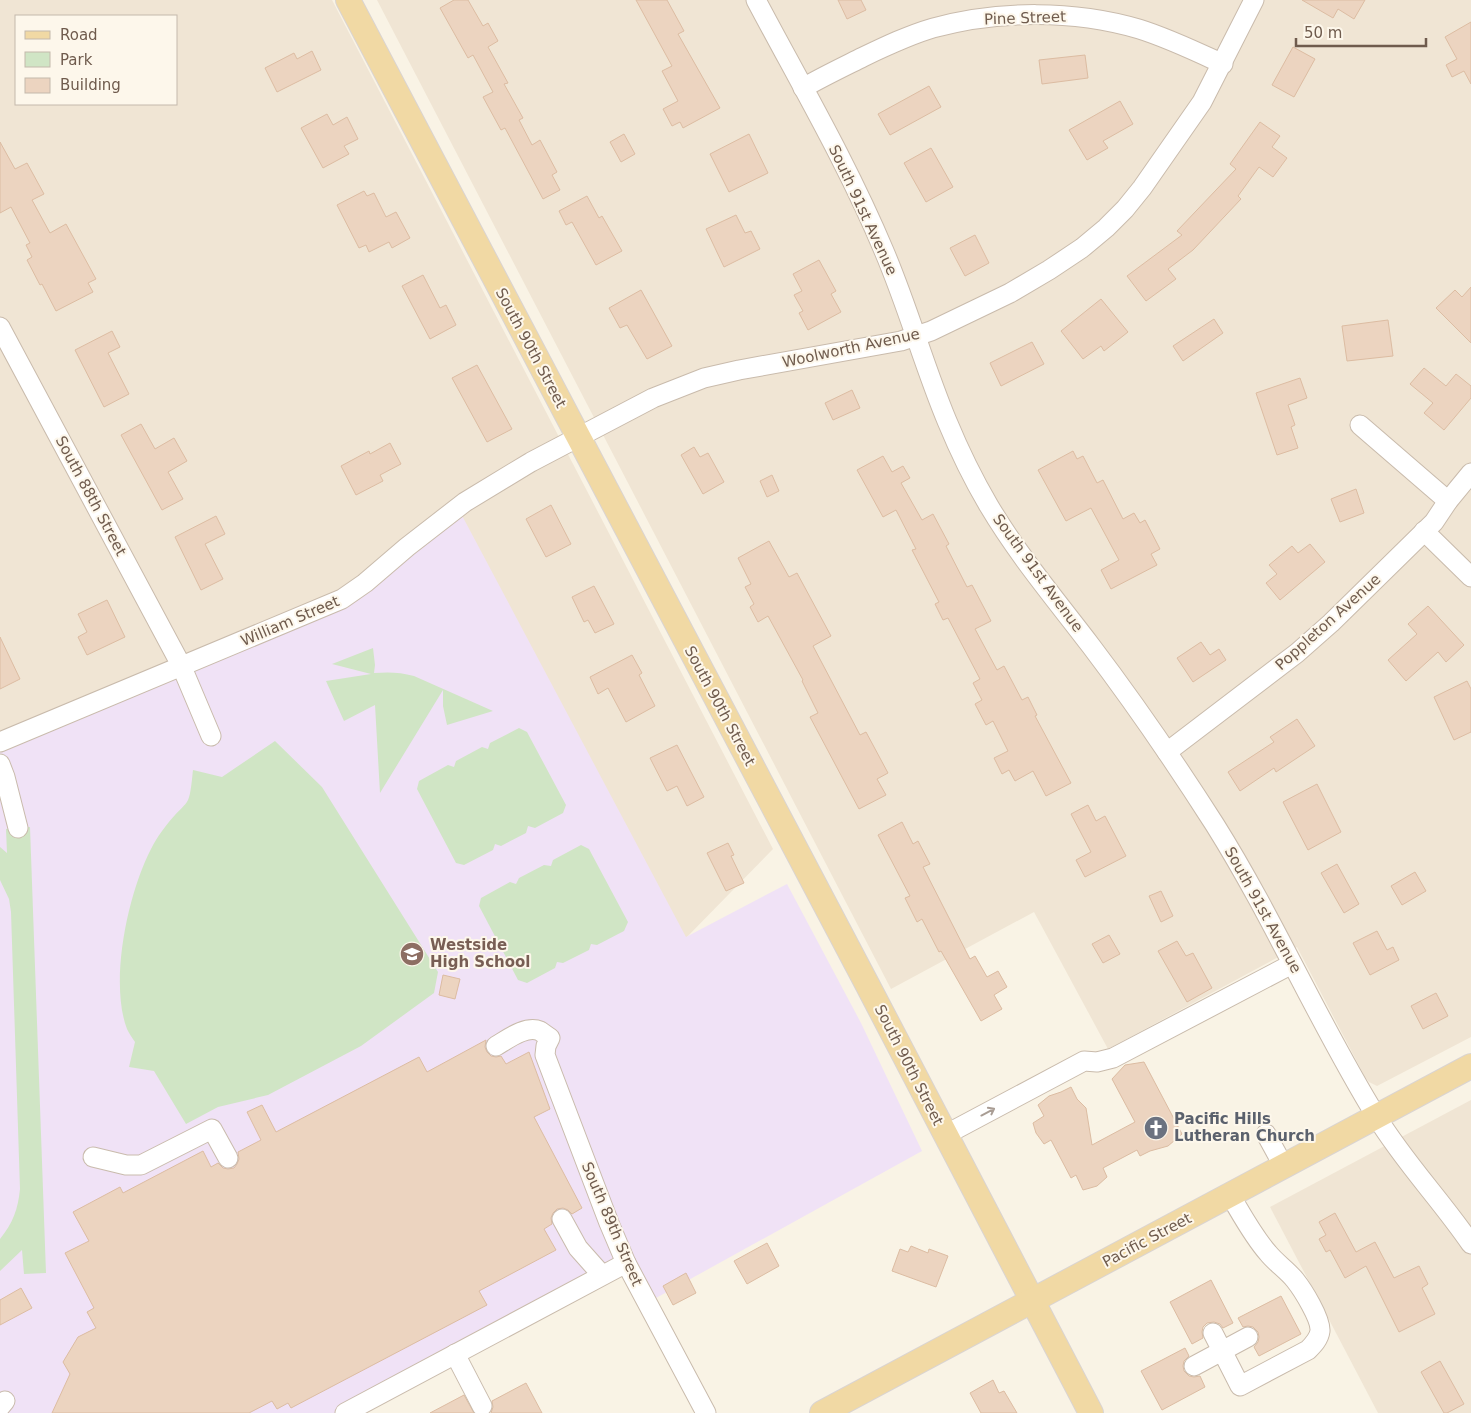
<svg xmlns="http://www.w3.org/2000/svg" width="1471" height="1413" viewBox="0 0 1471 1413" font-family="'DejaVu Sans',sans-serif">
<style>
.residential{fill:#f0e5d4;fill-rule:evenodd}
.education{fill:#f0e2f6}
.green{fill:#d0e5c5}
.building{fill:#ecd4c0;stroke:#dcbca2}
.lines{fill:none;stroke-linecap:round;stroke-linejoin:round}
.minor-casing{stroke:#c9bbac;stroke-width:21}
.major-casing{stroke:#dad4d1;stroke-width:26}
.minor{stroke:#fff;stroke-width:19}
.major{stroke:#f1d9a4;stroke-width:24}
.oneway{stroke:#a99d94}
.labels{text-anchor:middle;stroke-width:4;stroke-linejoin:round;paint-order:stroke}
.street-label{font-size:15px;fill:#6f5b4d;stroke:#fdf7eb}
.education-label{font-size:15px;font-weight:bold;fill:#785e54;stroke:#fdf7eb;text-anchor:start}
.worship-label{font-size:15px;font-weight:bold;fill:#5b616d;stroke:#fdf7eb;text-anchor:start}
</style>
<rect width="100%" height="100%" fill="#f9f3e5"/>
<g class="residential">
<path d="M0,0H332L773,849L686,938L0,743ZM16,16H176V104H16Z"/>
<polygon points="377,0 1471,0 1471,1037 1377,1086 1369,1082 1365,1077 1297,947 1108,1049 1034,912 891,989"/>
<polygon points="1471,1100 1471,1413 1378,1413 1270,1207"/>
</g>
<polygon class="education" points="458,508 686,937 787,884 861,1023 922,1151 656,1298 626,1263 345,1413 0,1413 0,742 302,617"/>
<g class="green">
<path d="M373,648L375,665L374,673C388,672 400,672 414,676L493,711L447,725L443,706V690L380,793L375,705L344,721L326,681L371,674L332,664Z"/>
<polygon points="519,728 527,732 566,805 563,813 535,828 528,826 526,833 501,846 495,844 493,850 464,865 456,863 417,789 419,781 448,765 454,767 456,761 482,747 488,749 490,743"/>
<path d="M275,741L322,787L438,972L434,993L361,1046L268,1095L218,1107L186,1124L154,1071L129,1067L135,1042C132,1038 129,1033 127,1029C109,982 128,893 151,849C157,837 166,825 175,815C179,810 185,806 188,800C191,794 192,778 193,770L222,777Z"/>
<path d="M30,827L46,1273L24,1274L22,1250L0,1271V1239C13,1223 18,1209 20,1189L11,912L9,899L0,880V847L7,853L6,829Z"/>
<polygon points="581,845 589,849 628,922 624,931 597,945 591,944 589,950 563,963 557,962 555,968 527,983 518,980 479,906 481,898 510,882 516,884 519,878 544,865 551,866 553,860"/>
</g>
<g class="building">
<polygon points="454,0 468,0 483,26 488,23 498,41 488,47 508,83 504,84 523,118 519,120 532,145 540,140 557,172 552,175 560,190 543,199 505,128 501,130 483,97 493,92 473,55 468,58 440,8"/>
<polygon points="636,0 667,0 684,31 678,34 720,108 683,128 680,122 672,126 663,109 678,101 662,71 672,66"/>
<polygon points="838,0 861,0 866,10 847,19"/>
<polygon points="1302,0 1365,0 1354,19 1338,9 1333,18"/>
<polygon points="1471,22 1471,84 1464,71 1452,77 1446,65 1457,59 1445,37"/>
<polygon points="1293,47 1315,59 1294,97 1272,85"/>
<polygon points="312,51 321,70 277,92 265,68 294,53 297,59"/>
<polygon points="1085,55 1088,78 1042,84 1039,60"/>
<polygon points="929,86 941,107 890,135 878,114"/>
<polygon points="1120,101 1133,124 1103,141 1108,148 1087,160 1069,130"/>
<polygon points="327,114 333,125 347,117 358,139 344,146 349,154 323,168 301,128"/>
<polygon points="1260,122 1280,136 1272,147 1287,158 1273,177 1259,167 1238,196 1241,199 1193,250 1168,269 1176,279 1146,301 1127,276 1182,235 1177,231 1236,169 1230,164"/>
<polygon points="624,134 635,154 621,162 610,142"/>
<polygon points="749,134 768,173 729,192 710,154"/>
<polygon points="0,142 15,169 27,163 44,194 32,200 50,233 66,224 96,279 88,283 93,292 56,311 42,284 40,285 27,260 32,257 26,245 30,243 11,207 0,213"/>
<polygon points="931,148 953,187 926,202 904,163"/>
<polygon points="364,191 367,196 374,193 386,217 396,212 410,238 392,248 389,242 369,252 366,245 359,248 337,205"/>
<polygon points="587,196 599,218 602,216 622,251 596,265 572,222 566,225 559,211"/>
<polygon points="736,215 745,233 751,231 760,249 724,267 706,229"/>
<polygon points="975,235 989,263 965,276 950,248"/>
<polygon points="819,260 836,291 831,294 841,312 808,330 799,313 803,311 794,295 802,291 793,274"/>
<polygon points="423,275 440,308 446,305 456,325 430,339 402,286"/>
<polygon points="1471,287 1471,343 1436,308 1455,290 1462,297"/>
<polygon points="641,290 672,346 647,359 627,325 620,328 609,308"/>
<polygon points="1101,299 1128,332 1104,351 1101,346 1083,359 1061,331"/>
<polygon points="1214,319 1223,333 1183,361 1173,346"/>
<polygon points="1388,320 1393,356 1347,361 1342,326"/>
<polygon points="112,331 120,347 108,353 129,394 104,407 75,350"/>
<polygon points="1032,342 1044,364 1001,386 990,363"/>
<polygon points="477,365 512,429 487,442 452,378"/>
<polygon points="1424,368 1446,386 1456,374 1471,386 1471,398 1444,430 1424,413 1433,403 1410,384"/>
<polygon points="1300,378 1307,398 1288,405 1295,425 1291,427 1298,448 1277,455 1256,393"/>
<polygon points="852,390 860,408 833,420 825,403"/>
<polygon points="141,424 155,449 174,438 187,461 168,472 183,499 162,510 121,435"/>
<polygon points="390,443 401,464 380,475 383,481 356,495 341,466 369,451 370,454"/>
<polygon points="694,447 700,457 708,453 724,482 703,494 681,455"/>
<polygon points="1073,451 1077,459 1083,456 1097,483 1103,480 1123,519 1134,513 1140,523 1145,520 1160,549 1151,554 1157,565 1111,589 1101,570 1119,560 1091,508 1066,521 1038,470"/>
<polygon points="883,456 892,472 903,466 910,478 901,483 922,520 933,514 949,544 946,546 967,587 972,585 991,621 975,629 997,670 1004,666 1022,700 1028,697 1037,715 1035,716 1071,783 1046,796 1033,771 1015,781 1009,770 1002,774 994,758 1008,751 993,721 986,725 975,704 982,700 973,683 980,679 948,618 943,620 935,604 939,602 912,550 916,549 896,510 883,517 857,470"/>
<polygon points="772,475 779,491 767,497 760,481"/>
<polygon points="1356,489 1364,513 1340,522 1331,499"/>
<polygon points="551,505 571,544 546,557 526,519"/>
<polygon points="216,516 225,534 205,544 223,579 201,590 175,537"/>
<polygon points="769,541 789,577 797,573 831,636 813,646 860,735 866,732 888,773 877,779 886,795 859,809 810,717 818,713 802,681 803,680 768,616 758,622 750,607 754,604 745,587 751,584 738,558"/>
<polygon points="1310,544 1325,562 1280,600 1266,583 1277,574 1269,565 1292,546 1298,553"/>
<polygon points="594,586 614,624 595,633 588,620 584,622 572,597"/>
<polygon points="107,600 125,637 87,655 78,637 87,632 78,614"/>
<polygon points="1428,606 1464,645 1446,662 1438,652 1406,681 1388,660 1417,634 1408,624"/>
<polygon points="0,637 20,679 0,689"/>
<polygon points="1201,642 1210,655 1219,649 1226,660 1193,682 1177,658"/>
<polygon points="632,655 642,673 639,675 655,706 626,722 608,688 598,694 590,677"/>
<polygon points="1467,681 1471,689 1471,732 1454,740 1434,697"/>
<polygon points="1297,719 1315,746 1276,772 1274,768 1240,791 1228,772 1274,742 1270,737"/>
<polygon points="677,745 704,797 687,806 677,786 667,791 650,758"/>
<polygon points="1317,784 1341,832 1308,850 1283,802"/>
<polygon points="1088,805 1096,821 1105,816 1126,856 1085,877 1076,860 1091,852 1071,814"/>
<polygon points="902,822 913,844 918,841 930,864 923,867 970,959 975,956 987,977 998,971 1007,987 994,995 1002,1009 981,1021 941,951 939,952 922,919 917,922 905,898 910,896 878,835"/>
<polygon points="728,843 734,855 731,856 744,883 726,891 707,853"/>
<polygon points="1337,864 1359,904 1344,913 1321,873"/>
<polygon points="1415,872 1426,891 1402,905 1391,886"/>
<polygon points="1161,891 1173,916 1161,922 1149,896"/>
<polygon points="1377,931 1387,950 1393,947 1399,960 1370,975 1353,943"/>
<polygon points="1109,935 1120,954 1103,963 1092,944"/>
<polygon points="1177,941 1186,956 1193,953 1212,988 1187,1002 1158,951"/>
<polygon points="443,975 460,979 455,999 439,995"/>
<polygon points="1436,993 1448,1016 1423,1029 1411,1006"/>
<polygon points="486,1040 485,1047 487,1052 491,1056 496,1057 501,1056 506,1064 529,1052 550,1109 534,1117 582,1208 572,1214 568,1210 563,1208 557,1209 553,1213 551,1218 552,1224 544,1229 556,1250 479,1291 487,1305 291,1408 288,1403 277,1409 272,1401 249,1413 52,1413 70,1374 63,1362 78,1337 96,1328 87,1312 94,1308 65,1253 89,1241 73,1212 120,1187 123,1193 203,1151 211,1167 218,1163 223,1168 228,1169 234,1168 237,1164 239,1159 238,1152 261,1140 247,1112 262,1105 276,1132 419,1057 427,1072"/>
<polygon points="1144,1062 1182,1134 1168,1146 1150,1151 1140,1156 1137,1150 1103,1168 1107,1177 1097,1186 1083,1190 1076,1175 1071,1178 1051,1140 1044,1144 1036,1133 1033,1123 1044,1116 1038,1105 1049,1096 1061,1092 1071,1087 1077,1099 1086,1108 1092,1145 1135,1122 1112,1079 1125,1065"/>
<polygon points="1335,1213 1356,1252 1375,1242 1394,1278 1419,1266 1428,1284 1422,1288 1435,1314 1399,1332 1366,1266 1345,1278 1330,1250 1326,1252 1319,1239 1326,1235 1319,1222"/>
<polygon points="767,1243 779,1266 747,1284 734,1261"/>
<polygon points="911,1246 928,1253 929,1249 948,1256 936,1287 892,1271 900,1249 908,1252"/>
<polygon points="686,1273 696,1293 673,1305 663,1286"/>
<polygon points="1211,1280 1233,1323 1223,1328 1220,1324 1214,1322 1207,1323 1203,1327 1202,1332 1203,1338 1192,1344 1170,1302"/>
<polygon points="21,1288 32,1308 0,1325 0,1300"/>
<polygon points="1281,1296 1301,1334 1259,1356 1254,1347 1258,1342 1259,1337 1258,1332 1253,1327 1248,1326 1243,1327 1238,1318"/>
<polygon points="1185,1348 1189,1356 1184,1361 1183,1366 1184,1371 1189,1376 1194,1377 1200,1376 1205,1387 1162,1410 1141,1371"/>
<polygon points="1440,1361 1464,1404 1447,1413 1444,1413 1421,1372"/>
<polygon points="993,1380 999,1393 1004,1391 1017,1413 981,1413 970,1393"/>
<polygon points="526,1383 542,1413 491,1413 493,1407 492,1401"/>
<polygon points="464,1395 474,1413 430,1413"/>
</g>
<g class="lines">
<g class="minor-casing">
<g id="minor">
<path d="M756,0C800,83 848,165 884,251C908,307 924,366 947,421C959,450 973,479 989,506C1018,555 1056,600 1091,646C1135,704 1176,764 1215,825C1274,919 1318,1022 1376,1116C1404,1162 1441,1200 1471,1244"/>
<path d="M803,88C822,77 843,67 863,57C886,46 909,35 933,28C999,10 1074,10 1139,29C1168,38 1195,51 1223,64"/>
<polyline points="0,327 181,665 211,736"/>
<polyline points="1360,425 1448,501"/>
<polyline points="1424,531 1471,577"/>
<polyline points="0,742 342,599 365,583 407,547 465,502 531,462 653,398 704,378 739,370 901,341 931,331 1010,293 1049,270 1082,248 1106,228 1125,209 1142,188 1202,102 1254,0"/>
<polyline points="1167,752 1297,653 1331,623 1434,522 1448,501 1471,473"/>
<polyline points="0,764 5,777 18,828"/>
<path d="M496,1046C508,1039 526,1025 540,1031C543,1033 547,1036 550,1038L546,1046L545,1055L609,1223L626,1263L706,1413"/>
<polyline points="1266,1134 1284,1167"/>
<polyline points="945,1135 1084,1061 1097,1062 1113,1058 1292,964"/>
<polyline points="93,1157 126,1165 141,1165 212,1129 228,1158"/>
<polyline points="562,1219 578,1248 602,1275"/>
<path d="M1213,1333L1240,1386L1308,1350C1313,1345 1319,1339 1320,1331C1321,1319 1303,1290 1295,1280C1287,1270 1276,1263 1268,1253C1253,1236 1242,1215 1230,1195"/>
<polyline points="455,1354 482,1406"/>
<polyline points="1194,1366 1248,1337"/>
<polyline points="0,1407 5,1401"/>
<polyline points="345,1413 626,1263"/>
</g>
</g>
<g class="major-casing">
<g id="major">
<polyline points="348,0 867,984 1091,1413"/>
<polyline points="822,1413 1471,1066"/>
</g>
</g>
<use href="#minor" class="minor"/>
<use href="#major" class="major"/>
</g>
<defs><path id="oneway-shaft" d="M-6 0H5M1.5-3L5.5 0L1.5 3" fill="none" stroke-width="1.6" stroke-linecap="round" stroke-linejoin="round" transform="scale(1.25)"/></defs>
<use class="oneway" href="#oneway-shaft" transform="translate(988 1112) rotate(-28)"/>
<defs>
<g id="school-disc" transform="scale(1.25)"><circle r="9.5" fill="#8d6e63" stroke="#fdf7eb"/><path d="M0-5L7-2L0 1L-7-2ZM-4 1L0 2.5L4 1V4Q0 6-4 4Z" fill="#fff"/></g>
<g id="church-disc" transform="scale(1.25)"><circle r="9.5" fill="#6b7280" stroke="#fdf7eb"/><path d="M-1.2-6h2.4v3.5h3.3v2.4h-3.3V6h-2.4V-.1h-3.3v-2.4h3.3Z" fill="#fff"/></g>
</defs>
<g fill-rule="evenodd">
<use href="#school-disc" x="412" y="954"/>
<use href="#church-disc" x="1156" y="1128"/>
</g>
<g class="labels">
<g class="street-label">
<text transform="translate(1025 18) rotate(-2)" y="5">Pine Street</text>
<text transform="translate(863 210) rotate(65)" y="5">South 91st Avenue</text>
<text transform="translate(531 348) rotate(62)" y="5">South 90th Street</text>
<text transform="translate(851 348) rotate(-12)" y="5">Woolworth Avenue</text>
<text transform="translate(91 496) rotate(62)" y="5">South 88th Street</text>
<text transform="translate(1038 573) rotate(54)" y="5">South 91st Avenue</text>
<text transform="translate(290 621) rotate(-23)" y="5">William Street</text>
<text transform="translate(1328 622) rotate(-42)" y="5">Poppleton Avenue</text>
<text transform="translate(720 706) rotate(62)" y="5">South 90th Street</text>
<text transform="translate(1263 910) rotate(61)" y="5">South 91st Avenue</text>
<text transform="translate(909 1065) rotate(63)" y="5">South 90th Street</text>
<text transform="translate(612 1224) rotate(67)" y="5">South 89th Street</text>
<text transform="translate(1147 1240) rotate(-28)" y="5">Pacific Street</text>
</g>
<g class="education-label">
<text x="430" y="950">Westside<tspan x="430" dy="17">High School</tspan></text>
</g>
<g class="worship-label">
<text x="1174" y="1124">Pacific Hills<tspan x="1174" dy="17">Lutheran Church</tspan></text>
</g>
</g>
<rect x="15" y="15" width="162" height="90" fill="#fdf7eb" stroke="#c4b9ac"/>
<rect x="25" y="31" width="25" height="8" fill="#f1d9a4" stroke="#c4b9ac"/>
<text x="60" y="40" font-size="15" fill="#6f5b4d">Road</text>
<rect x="25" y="52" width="25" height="15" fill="#d0e5c5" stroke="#c4b9ac"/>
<text x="60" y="65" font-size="15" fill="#6f5b4d">Park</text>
<rect x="25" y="78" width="25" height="15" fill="#ecd4c0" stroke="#c4b9ac"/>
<text x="60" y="90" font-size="15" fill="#6f5b4d">Building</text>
<path d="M1296 38v8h130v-8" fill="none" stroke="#6f5b4d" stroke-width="2.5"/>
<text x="1304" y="38" font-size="15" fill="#6f5b4d" stroke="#fdf7eb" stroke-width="4" paint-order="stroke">50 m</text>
</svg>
